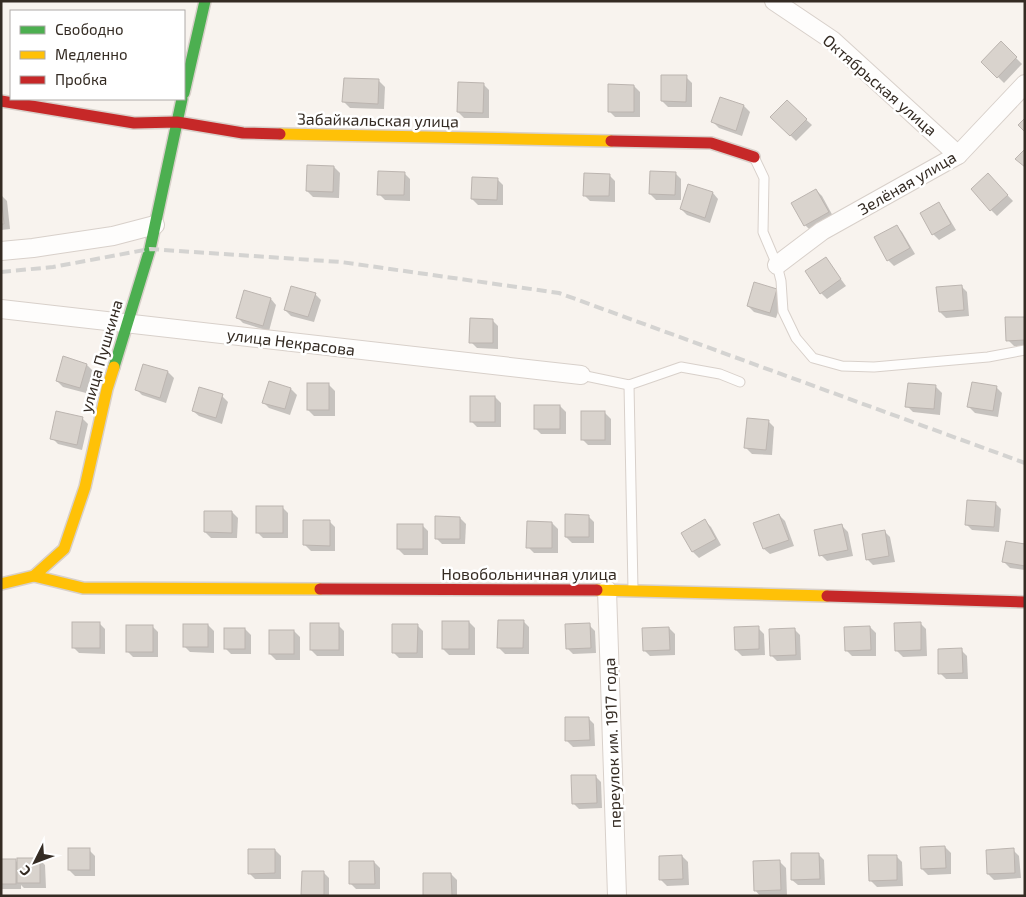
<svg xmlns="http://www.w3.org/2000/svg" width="1026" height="897" viewBox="0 0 1026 897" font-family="'Exo 2',sans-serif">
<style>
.shadow{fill:#0003}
.building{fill:#d9d3cd;stroke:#bcb5b0}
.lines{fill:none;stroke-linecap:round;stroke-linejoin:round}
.lane-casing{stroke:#d8d0ca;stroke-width:11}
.street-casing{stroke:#d8d0ca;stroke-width:20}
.fast-casing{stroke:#d8d0ca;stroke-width:14}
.slow-casing{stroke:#d8d0ca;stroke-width:14}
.jam-casing{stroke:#d8d0ca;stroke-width:14}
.lane{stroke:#fefdfc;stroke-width:9}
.street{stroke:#fefdfc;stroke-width:18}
.fast{stroke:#4caf50;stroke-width:11}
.slow{stroke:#ffc107;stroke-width:11}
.jam{stroke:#c62828;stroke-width:11}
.rail{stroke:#d4d3d1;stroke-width:4;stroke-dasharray:10 5;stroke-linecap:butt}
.labels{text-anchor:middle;stroke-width:5;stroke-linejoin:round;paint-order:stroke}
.street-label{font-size:16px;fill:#342b23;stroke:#fff}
</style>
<rect width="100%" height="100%" fill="#f8f3ee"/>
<g class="shadow">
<polygon points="1001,43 1022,64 1004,83 983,62"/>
<polygon points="686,77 692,83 692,107 668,107 662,101"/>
<polygon points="379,81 385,87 384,109 350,108 344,102"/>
<polygon points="483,84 489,90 489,118 464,118 458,112"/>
<polygon points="634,86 640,92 640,117 615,117 609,111"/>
<polygon points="721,98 744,106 750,112 742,136 719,128 713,122"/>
<polygon points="787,102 812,125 796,141 772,117"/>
<polygon points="334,167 340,173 339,198 313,197 307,191"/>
<polygon points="404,173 410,179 410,201 385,200 379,194"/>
<polygon points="675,173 681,179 681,200 656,200 650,194"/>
<polygon points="609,175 615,181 615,202 590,201 584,195"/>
<polygon points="497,179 503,185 503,205 478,205 472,199"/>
<polygon points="994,181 1013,201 997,216 991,210"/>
<polygon points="816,190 822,196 834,218 811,231 805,225"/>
<polygon points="713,193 718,199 710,223 687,215 681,209"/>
<polygon points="1,195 7,201 10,229 1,230"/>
<polygon points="938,204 944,210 956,230 939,240 933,234"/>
<polygon points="896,226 902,232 915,254 894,266 888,260"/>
<polygon points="826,259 846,286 827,299 821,293"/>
<polygon points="755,284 777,291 783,297 776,318 754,312 748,306"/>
<polygon points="961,286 967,292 969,316 946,318 940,312"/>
<polygon points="315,294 321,300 314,322 291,316 285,310"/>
<polygon points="271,299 276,305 269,331 243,323 237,317"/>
<polygon points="1025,318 1025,346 1014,346 1008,340"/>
<polygon points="492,320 498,326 498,349 477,348 471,342"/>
<polygon points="64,358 87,365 93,371 86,393 63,387 57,381"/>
<polygon points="144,365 168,372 174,378 166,403 142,395 136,389"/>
<polygon points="329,385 335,391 335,416 314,416 308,410"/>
<polygon points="936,387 942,393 940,415 913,412 907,406"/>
<polygon points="996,387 1002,393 998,417 975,413 969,407"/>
<polygon points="291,389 297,395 290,415 269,408 264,403"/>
<polygon points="222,396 228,402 222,424 199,416 193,411"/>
<polygon points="495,397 501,403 501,427 477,427 471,421"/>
<polygon points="560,406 566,412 566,434 541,434 535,428"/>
<polygon points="605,413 611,419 611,445 588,445 582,439"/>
<polygon points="82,418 88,424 82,450 58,444 52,438"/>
<polygon points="768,421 774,427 772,455 752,454 746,448"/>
<polygon points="995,503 1001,509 999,532 972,530 966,524"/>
<polygon points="282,507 288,513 288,538 263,538 257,532"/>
<polygon points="232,512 238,518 237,538 211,538 205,532"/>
<polygon points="779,515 785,521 794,546 770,554 764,549"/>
<polygon points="588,516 594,522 594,543 572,543 566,537"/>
<polygon points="460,518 466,524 465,544 442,544 436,538"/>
<polygon points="329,521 335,527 335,551 311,551 305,545"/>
<polygon points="705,521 711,527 721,545 699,558 693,552 683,533"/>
<polygon points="552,523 558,529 558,553 534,553 528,547"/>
<polygon points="422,525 428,531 428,555 404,555 398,549"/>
<polygon points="842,526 848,532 853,556 827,561 821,555"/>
<polygon points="884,531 890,537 895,562 873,565 867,559"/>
<polygon points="1025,545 1025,570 1010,568 1004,562"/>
<polygon points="523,621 529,627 529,654 505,654 499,648"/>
<polygon points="469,622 475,628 475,655 449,655 443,649"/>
<polygon points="99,623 105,629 105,654 79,653 73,647"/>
<polygon points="920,623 926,629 927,656 903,657 897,651"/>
<polygon points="208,625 214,631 214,653 190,652 184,646"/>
<polygon points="338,625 344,631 344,656 317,656 311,650"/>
<polygon points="417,625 423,631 423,658 399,658 393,652"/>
<polygon points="589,625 595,631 596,653 573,654 567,648"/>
<polygon points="152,626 158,632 158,657 133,657 127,651"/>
<polygon points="870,627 876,633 876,656 852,656 846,650"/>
<polygon points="669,628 675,634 675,655 650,656 644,650"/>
<polygon points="758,628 764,634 765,655 742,656 736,650"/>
<polygon points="245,629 251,635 251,654 231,654 225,648"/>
<polygon points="794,629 800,635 801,660 777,661 771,655"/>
<polygon points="294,631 300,637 300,660 276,660 270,654"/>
<polygon points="961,650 967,656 968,679 946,679 940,673"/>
<polygon points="588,718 594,724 595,746 573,747 567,741"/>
<polygon points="595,776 601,782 602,808 579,809 573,803"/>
<polygon points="945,847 951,853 951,874 928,875 922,869"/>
<polygon points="89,850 95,856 95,876 75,876 69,870"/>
<polygon points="275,850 281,856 281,879 255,879 249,873"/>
<polygon points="1013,850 1019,856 1021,878 994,880 988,874"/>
<polygon points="818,854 824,860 825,885 798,885 792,880"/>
<polygon points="682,856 688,862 689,885 667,886 661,880"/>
<polygon points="896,856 902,862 903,886 877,887 871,881"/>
<polygon points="39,859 45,865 46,888 24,888 21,885 21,889 1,889 1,860 15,860 18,863"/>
<polygon points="374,862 380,868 380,889 356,889 350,883"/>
<polygon points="780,862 786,868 787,896 760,896 755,890"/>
<polygon points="323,872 329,878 329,896 304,896 303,895"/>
<polygon points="451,874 457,880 457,896 424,896"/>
</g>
<g class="building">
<polygon points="1001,41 1017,57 997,78 981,62"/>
<polygon points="661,75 687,75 686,102 661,101"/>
<polygon points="344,78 379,79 378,104 342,102"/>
<polygon points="458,82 484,83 483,113 457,112"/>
<polygon points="608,84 634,85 634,112 608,112"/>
<polygon points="720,97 744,105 736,131 711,122"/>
<polygon points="787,100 807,119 790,136 770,117"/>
<polygon points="1025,118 1025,132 1018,125"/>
<polygon points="1025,149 1025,167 1015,159"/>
<polygon points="307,165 334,166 333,192 306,191"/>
<polygon points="378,171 405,172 404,195 377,195"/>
<polygon points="650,171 676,172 675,195 649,194"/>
<polygon points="584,173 610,174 609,196 583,196"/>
<polygon points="988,173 1008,195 990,211 971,189"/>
<polygon points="472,177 498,178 497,200 471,199"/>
<polygon points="688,184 713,192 705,218 680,209"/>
<polygon points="816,189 829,212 804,226 791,203"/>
<polygon points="1,194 4,224 1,224"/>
<polygon points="939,202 951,224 932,235 920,213"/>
<polygon points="897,225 910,248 887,261 874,237"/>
<polygon points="826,257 841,279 820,294 805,271"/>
<polygon points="754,282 777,289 770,313 747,306"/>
<polygon points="962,285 964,310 939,312 936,287"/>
<polygon points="291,286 316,293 308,317 284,310"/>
<polygon points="244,290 271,298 263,326 236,318"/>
<polygon points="1005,317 1025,317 1025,340 1006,341"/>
<polygon points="470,318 493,319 493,343 469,343"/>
<polygon points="63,356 87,364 80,388 56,381"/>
<polygon points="143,364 168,371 160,398 135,390"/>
<polygon points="269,381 291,388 285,409 262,403"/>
<polygon points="972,382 997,386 993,411 967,407"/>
<rect x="307" y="383" width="22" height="27"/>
<polygon points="908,383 936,385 934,409 905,407"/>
<polygon points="199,387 223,394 216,418 192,411"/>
<rect x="470" y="396" width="25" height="26"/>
<rect x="534" y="405" width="26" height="24"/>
<polygon points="56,411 83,417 77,445 50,439"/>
<rect x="581" y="411" width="24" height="29"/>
<polygon points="747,418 769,420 766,450 744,448"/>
<polygon points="967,500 996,502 994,527 965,525"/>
<rect x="256" y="506" width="27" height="27"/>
<polygon points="204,511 232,511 232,533 204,532"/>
<polygon points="565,514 589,515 589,537 565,537"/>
<polygon points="779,514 789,540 763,549 753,523"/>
<polygon points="435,516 460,517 460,539 435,539"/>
<polygon points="705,519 716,539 692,552 681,533"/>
<polygon points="303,520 330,520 330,546 303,545"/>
<polygon points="527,521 552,522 552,548 526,548"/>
<rect x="397" y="524" width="26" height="25"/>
<polygon points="842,524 848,550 819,556 814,530"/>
<polygon points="885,530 889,556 866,560 862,534"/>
<polygon points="1006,541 1025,544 1025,566 1002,562"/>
<polygon points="498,620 524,620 523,648 497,648"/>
<rect x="442" y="621" width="27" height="28"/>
<rect x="72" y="622" width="28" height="26"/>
<polygon points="921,622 921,650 895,651 894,623"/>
<rect x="310" y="623" width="29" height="27"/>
<polygon points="590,623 591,648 566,649 565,624"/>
<rect x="183" y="624" width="25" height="23"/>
<polygon points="392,624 418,624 417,653 392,653"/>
<rect x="126" y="625" width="27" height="27"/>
<polygon points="759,626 759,649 735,650 734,627"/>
<polygon points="870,626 871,650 845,651 844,627"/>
<polygon points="669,627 670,650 643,651 642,628"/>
<rect x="224" y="628" width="21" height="21"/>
<polygon points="795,628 796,655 770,656 769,629"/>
<rect x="269" y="630" width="25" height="24"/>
<polygon points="962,648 963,673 938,674 938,649"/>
<polygon points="565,717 589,717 590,740 565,741"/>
<polygon points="571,775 596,775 597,803 572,804"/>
<polygon points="945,846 946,868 921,869 920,847"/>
<rect x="68" y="848" width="22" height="22"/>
<polygon points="1014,848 1015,873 987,874 986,850"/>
<polygon points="248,849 275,849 275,873 248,874"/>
<polygon points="791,853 819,853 820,879 791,880"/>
<polygon points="682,855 683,879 659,880 659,856"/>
<polygon points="868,855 897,855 897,880 869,881"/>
<rect x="17" y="858" width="23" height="25"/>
<rect x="1" y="859" width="15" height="25"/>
<polygon points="780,860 781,890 754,891 753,861"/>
<polygon points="349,861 374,861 375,884 349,884"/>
<polygon points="302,871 324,871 324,895 301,895"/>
<polygon points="423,873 451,873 452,896 423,896"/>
</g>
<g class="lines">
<g class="lane-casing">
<g id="lane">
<polyline points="754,157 764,178 763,232 777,265 781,281 783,311 796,338 813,358 842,366 874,367 988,357 1025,350"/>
<polyline points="581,375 629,385 681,367 720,374 740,382"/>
<polyline points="629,385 633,589"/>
</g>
</g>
<g class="street-casing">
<g id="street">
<polyline points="774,1 832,40 958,155"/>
<polyline points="1,251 33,248 113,236 155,225"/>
<polyline points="777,265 822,231 958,155 1025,84"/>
<polyline points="1,309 581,375"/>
<polyline points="607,590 617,896"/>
</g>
</g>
<g class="fast-casing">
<g id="fast">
<polyline points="184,93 205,1"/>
<polyline points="114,367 150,249 182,99"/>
</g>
</g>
<g class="slow-casing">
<g id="slow">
<polyline points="280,134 611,141"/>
<polyline points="34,576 83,588 320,589"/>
<polyline points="1,584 34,576 64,549 85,487 107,389 114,367"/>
<polyline points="597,590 827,596"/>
</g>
</g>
<g class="jam-casing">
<g id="jam">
<polyline points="1,101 134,123 177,122 243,133 280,134"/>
<polyline points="611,141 711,143 754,157"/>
<polyline points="320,589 597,590"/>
<polyline points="827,596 1025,602"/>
</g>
</g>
<use href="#lane" class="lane"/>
<use href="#street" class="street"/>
<use href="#fast" class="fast"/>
<use href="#slow" class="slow"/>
<use href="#jam" class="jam"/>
<polyline class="rail" points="1,272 53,267 150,249 341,262 559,293 1025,463"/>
</g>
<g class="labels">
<g class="street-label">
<text transform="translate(880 85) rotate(41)" y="6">Октябрьская улица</text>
<text transform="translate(378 120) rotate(1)" y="6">Забайкальская улица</text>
<text transform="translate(907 183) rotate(-30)" y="6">Зелёная улица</text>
<text transform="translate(291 342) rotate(7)" y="6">улица Некрасова</text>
<text transform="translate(101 356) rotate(-74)" y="6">улица Пушкина</text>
<text x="529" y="580">Новобольничная улица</text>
<text transform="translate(612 743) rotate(-92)" y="6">переулок им. 1917 года</text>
</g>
</g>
<rect width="1026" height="897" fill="none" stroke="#342b23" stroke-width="5"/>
<rect x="10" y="10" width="175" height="90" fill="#ffffff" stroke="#aeaaa7"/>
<rect x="20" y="26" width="25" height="8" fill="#4caf50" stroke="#aeaaa7"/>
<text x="55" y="35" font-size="15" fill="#342b23">Свободно</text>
<rect x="20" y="51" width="25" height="8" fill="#ffc107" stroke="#aeaaa7"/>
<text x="55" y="60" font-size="15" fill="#342b23">Медленно</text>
<rect x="20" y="76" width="25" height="8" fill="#c62828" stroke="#aeaaa7"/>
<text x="55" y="85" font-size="15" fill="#342b23">Пробка</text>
<g transform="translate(35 862) rotate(228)" stroke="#ffffff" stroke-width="4" paint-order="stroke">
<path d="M0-4L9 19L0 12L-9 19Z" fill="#342b23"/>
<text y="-8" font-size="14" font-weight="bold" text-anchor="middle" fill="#342b23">С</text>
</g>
</svg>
